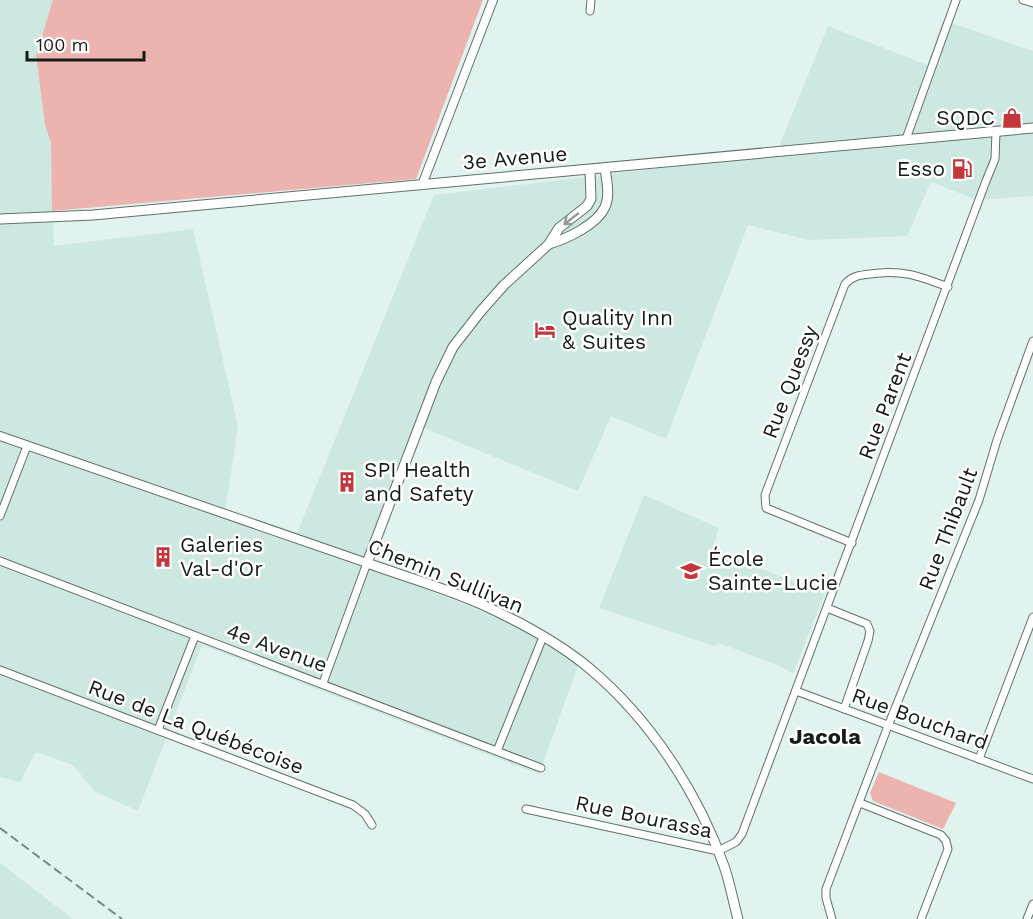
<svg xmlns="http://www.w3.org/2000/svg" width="1033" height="919" viewBox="0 0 1033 919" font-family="'Work Sans',sans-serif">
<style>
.built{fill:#cde8e1}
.green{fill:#ecb3af}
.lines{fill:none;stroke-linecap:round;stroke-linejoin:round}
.minor-casing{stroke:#60706c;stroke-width:9}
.tertiary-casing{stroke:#60706c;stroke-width:10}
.secondary-casing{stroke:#60706c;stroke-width:11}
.minor{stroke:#fff;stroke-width:7}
.tertiary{stroke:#fff;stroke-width:8}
.secondary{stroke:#fff;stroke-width:9}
.rail{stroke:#7c8885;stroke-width:2;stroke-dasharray:9 4.5;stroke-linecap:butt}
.oneway{stroke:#959898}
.labels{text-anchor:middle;stroke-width:5;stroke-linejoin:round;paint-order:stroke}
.poi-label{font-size:21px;fill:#141b19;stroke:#fff;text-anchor:start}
.street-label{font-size:21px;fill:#141b19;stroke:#fff}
.neighbourhood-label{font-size:22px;font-weight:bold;fill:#141b19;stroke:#fff}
</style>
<rect width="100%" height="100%" fill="#e1f3ef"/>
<g class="built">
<polygon points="0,0 53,0 36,55 45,125 51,143 54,246 193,229 238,426 224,519 293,543 434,195 776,154 828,26 927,65 943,20 1033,51 1033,196 977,200 931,182 907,236 809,240 748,225 666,439 611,416 578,491 416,425 363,564 531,631 579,663 539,774 202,645 138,811 94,791 73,765 36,752 20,782 0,777"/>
<polygon points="644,495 719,528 712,550 825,593 793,674 780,666 719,643 714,646 599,608"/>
<polygon points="0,863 73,919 0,919"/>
</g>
<g class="green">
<polygon points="53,0 483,0 416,179 52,211 51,143 45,125 36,55"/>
<polygon points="879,772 956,803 943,829 873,801 870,793"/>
</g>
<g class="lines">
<g class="minor-casing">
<g id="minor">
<polyline points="1023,0 1033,3"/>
<polyline points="590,11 591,0"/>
<polyline points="906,139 956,0"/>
<polyline points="0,516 27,446"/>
<path d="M852,543L766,508L765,495L845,284C852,276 860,275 870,274C901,269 919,276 948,287"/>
<polyline points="0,561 541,768"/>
<polyline points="827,608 867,624 870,631 868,641 844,709"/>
<polyline points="0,670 353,805 365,814 372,825"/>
<polyline points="323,683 367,563"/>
<polyline points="796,691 1033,779"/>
<polyline points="158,730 195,636"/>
<polyline points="497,751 543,637"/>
<polyline points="979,759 1033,617"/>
<polyline points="860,803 941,835 946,841 948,849 921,919"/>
<polyline points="526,809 718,851 736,842 742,834 986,181 995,159 996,132"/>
<polyline points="832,919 826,898 826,889 888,726 979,500 997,440 1033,341"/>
<polyline points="1027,919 1033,904"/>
</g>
</g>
<g class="tertiary-casing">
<g id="tertiary">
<polyline points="422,185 493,0"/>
<polyline points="0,436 367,563"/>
</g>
</g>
<g class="secondary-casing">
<g id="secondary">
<path d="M590,170L591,199L587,206L559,228L549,244L504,285L481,311L453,347L436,382L367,563C406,577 446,588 483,605C520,622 558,642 589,668C650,719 697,791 724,866C730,883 733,901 738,919"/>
<polyline points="0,219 93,215 1033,128"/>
<path d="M549,244C566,239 597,225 605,207C610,196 607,181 605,169"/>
</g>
</g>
<use href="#minor" class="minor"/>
<use href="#tertiary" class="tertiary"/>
<use href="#secondary" class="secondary"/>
<polyline class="rail" points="0,828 122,919"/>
</g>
<defs><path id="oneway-shaft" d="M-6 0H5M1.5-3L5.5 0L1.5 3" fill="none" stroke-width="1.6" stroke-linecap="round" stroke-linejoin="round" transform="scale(1.5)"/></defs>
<use class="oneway" href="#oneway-shaft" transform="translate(571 219) rotate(142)"/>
<defs>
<g id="shop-bare" transform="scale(1.62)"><path d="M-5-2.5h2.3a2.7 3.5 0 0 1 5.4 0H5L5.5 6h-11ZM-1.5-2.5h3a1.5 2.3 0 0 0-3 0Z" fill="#c5363c" stroke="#fff" stroke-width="2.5" paint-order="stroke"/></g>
<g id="fuel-bare" transform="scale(1.62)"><path d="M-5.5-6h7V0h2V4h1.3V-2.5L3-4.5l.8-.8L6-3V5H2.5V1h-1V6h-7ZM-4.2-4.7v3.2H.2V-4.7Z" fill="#c5363c" stroke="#fff" stroke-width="2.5" paint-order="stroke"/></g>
<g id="hotel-bare" transform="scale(1.62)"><path d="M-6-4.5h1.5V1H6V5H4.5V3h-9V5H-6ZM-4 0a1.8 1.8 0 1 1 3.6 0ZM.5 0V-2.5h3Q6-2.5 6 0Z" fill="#c5363c" stroke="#fff" stroke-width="2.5" paint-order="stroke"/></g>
<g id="building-bare" transform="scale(1.62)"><path d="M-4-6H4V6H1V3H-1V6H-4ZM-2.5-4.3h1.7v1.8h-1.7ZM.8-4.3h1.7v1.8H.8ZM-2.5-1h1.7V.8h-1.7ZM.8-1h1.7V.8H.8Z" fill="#c5363c" stroke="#fff" stroke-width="2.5" paint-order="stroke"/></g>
<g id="school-bare" transform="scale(1.62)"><path d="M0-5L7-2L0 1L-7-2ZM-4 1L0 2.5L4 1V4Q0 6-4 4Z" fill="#c5363c" stroke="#fff" stroke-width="2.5" paint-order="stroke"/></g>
</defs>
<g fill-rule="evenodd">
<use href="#shop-bare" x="1012" y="118"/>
<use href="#fuel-bare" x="962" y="169"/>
<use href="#hotel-bare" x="545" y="330"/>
<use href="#building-bare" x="347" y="482"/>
<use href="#building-bare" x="163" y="557"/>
<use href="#school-bare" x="691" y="571"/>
</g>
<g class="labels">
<g class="poi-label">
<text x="995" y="125" text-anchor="end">SQDC</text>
<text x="945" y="176" text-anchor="end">Esso</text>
<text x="562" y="325">Quality Inn<tspan x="562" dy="24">&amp; Suites</tspan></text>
<text x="364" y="477">SPI Health<tspan x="364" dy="24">and Safety</tspan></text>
<text x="180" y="552">Galeries<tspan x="180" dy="24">Val-d'Or</tspan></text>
<text x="708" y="566">École<tspan x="708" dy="24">Sainte-Lucie</tspan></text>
</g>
<g class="street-label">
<text transform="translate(515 158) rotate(-5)" y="7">3e Avenue</text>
<text transform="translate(790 382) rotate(-69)" y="7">Rue Quessy</text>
<text transform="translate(885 406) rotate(-69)" y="7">Rue Parent</text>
<text transform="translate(948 529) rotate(-69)" y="7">Rue Thibault</text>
<text transform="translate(446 576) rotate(22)" y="7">Chemin Sullivan</text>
<text transform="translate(277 648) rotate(20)" y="7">4e Avenue</text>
<text transform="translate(920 719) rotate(20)" y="7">Rue Bouchard</text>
<text transform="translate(196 727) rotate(21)" y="7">Rue de La Québécoise</text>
<text transform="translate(644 817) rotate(12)" y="7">Rue Bourassa</text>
</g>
<g class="neighbourhood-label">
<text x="825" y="744">Jacola</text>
</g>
</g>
<path d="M27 51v9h117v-9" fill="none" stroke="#141b19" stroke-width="3"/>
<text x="36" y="51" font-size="18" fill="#141b19" stroke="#ffffff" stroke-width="4.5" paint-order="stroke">100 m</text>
</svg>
